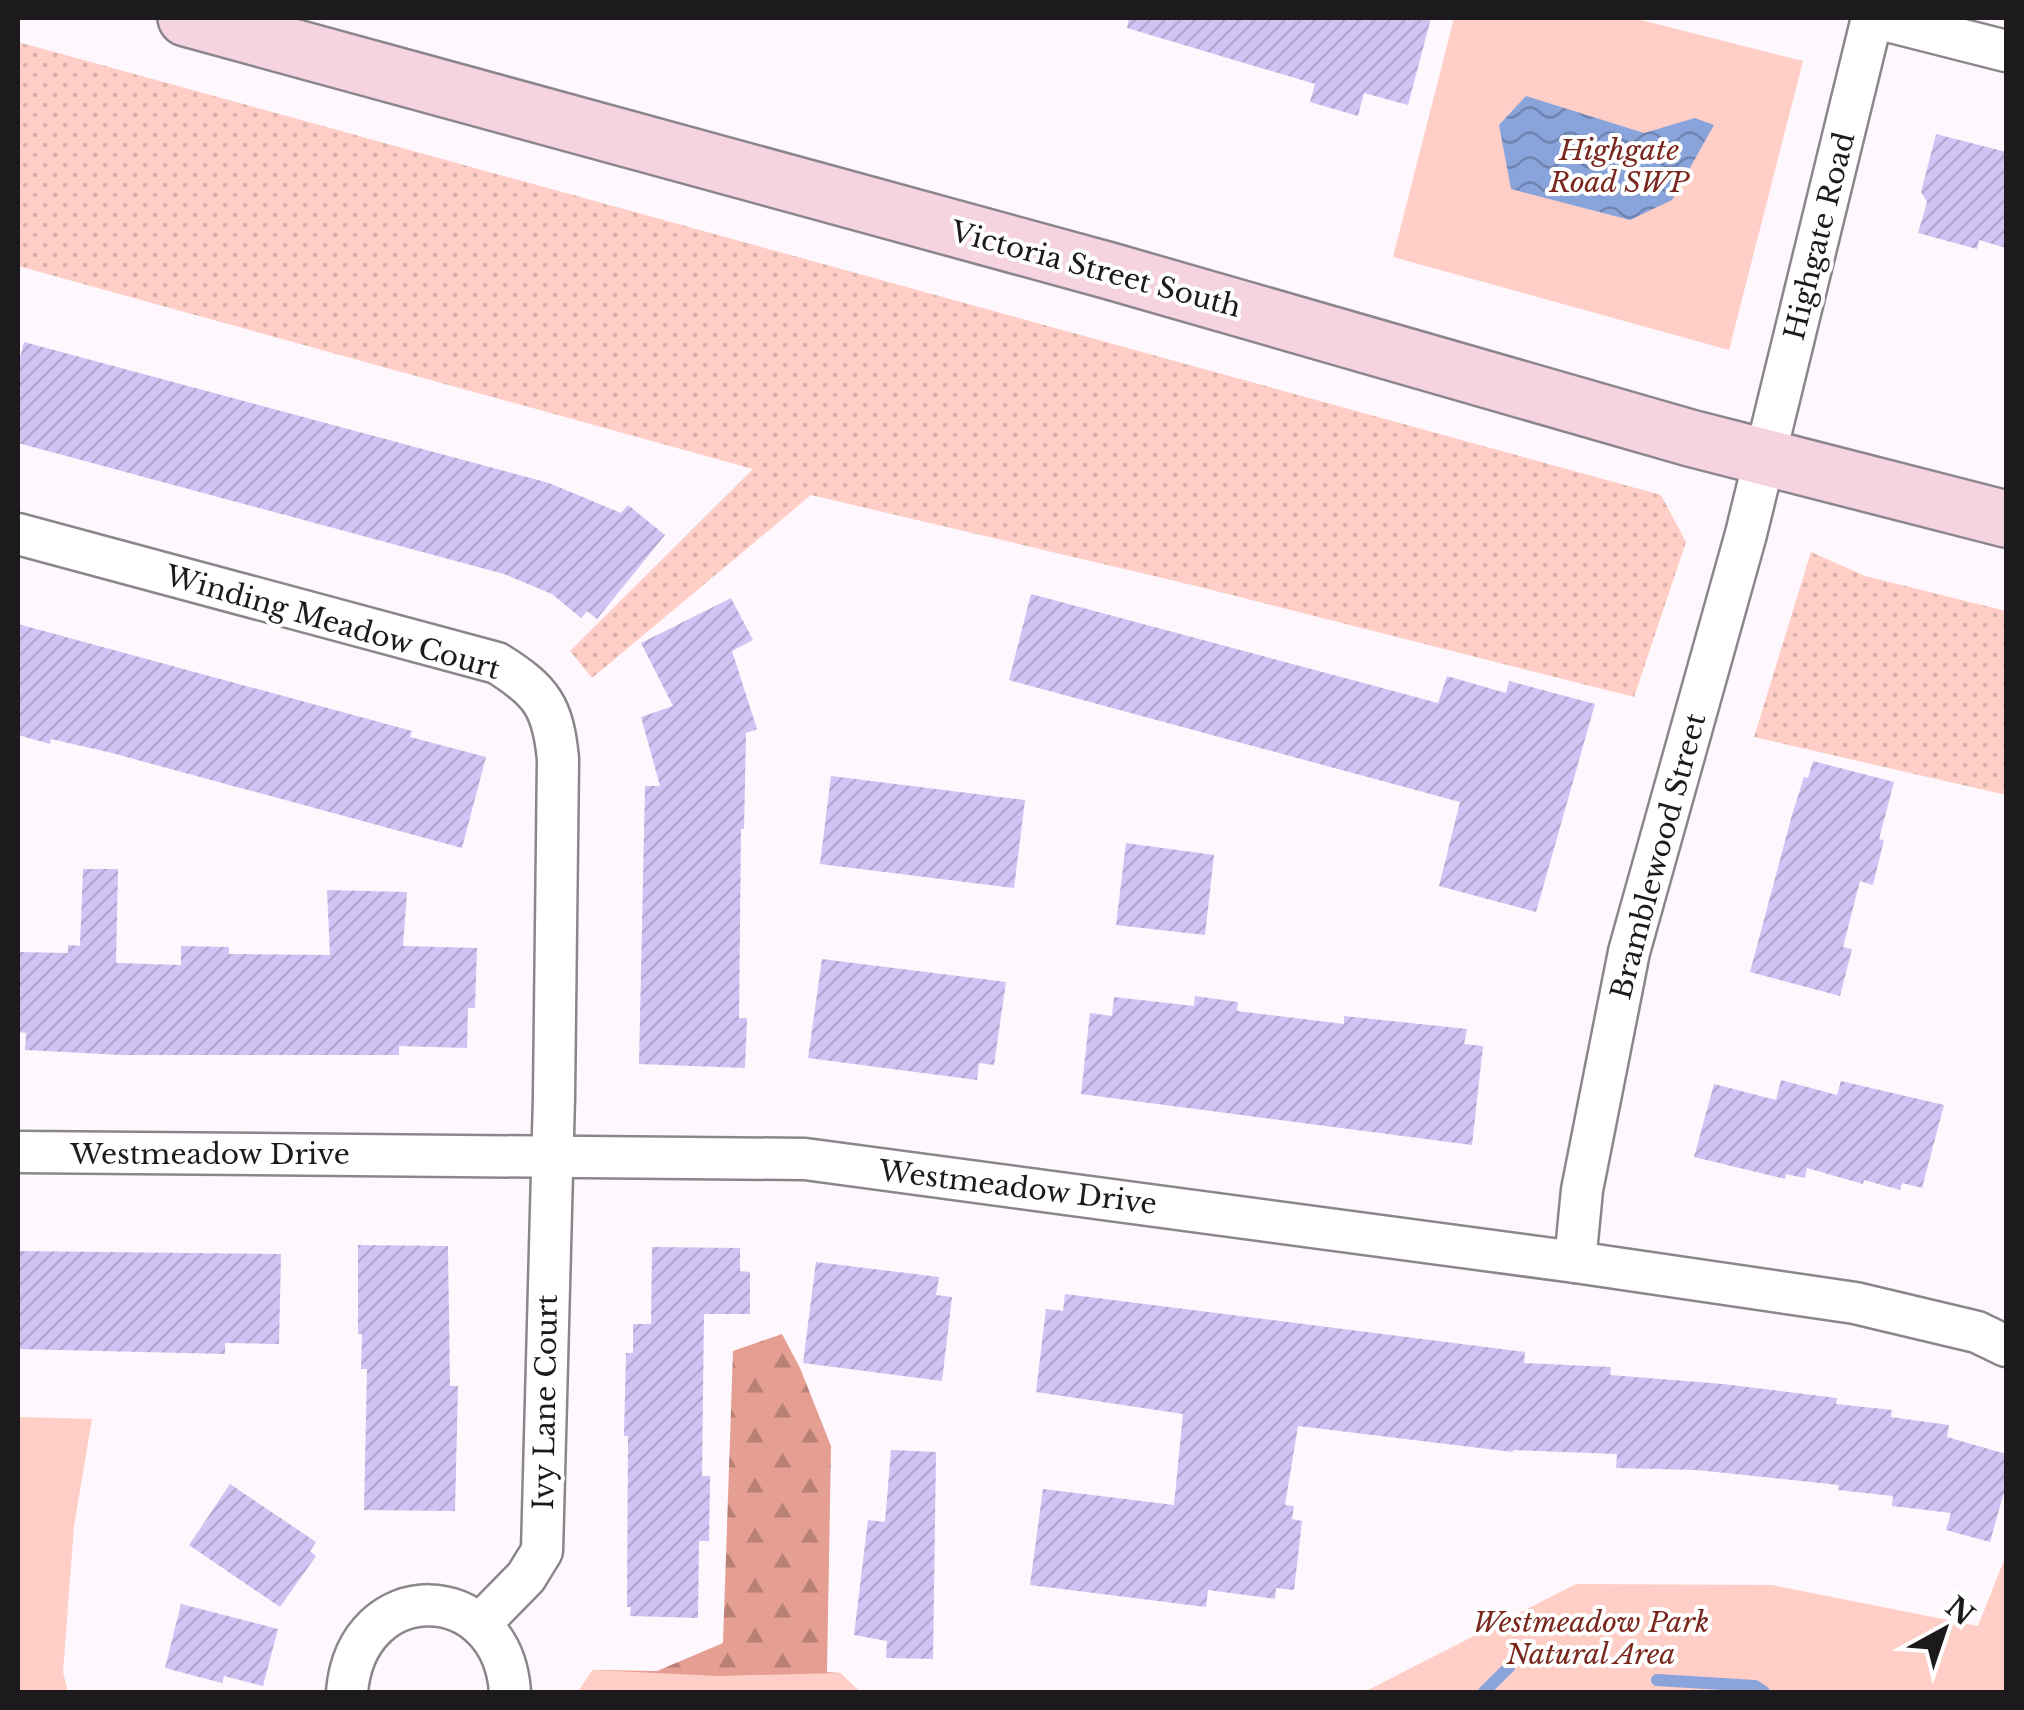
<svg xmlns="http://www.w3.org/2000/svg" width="2024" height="1710" viewBox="0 0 2024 1710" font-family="'Libre Baskerville',serif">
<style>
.grass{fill:url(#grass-dots)}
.forest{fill:url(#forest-firs)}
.green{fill:#ffcfc7}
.water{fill:url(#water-waves)}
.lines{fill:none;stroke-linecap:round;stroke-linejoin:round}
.stream{stroke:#89a3db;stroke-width:12}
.building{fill:url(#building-hatch)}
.street-casing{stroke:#8b868b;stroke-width:45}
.secondary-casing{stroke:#8b868b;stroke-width:60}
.street{stroke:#fff;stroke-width:40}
.secondary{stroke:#f6d3e0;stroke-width:55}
.labels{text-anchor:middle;stroke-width:8;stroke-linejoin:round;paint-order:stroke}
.park-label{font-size:28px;font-style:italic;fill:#79271d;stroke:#fff}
.street-label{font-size:28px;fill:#1c1a1c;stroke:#fff}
</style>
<defs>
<pattern id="grass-dots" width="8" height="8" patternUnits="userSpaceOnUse" patternTransform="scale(2.5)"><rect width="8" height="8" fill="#ffcfc7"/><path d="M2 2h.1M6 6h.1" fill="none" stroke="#dab1aa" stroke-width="1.8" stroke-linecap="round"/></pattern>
<pattern id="forest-firs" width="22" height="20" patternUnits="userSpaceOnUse" patternTransform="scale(2.5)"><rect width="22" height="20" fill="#e59e92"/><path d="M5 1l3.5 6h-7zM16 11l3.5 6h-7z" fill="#b98076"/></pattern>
<pattern id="water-waves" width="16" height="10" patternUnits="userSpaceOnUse" patternTransform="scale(2.5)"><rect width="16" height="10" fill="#89a3db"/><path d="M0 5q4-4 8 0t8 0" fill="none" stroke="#6f84b1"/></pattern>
<pattern id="building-hatch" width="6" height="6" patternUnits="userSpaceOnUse" patternTransform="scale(2.5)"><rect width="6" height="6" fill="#d0c4f5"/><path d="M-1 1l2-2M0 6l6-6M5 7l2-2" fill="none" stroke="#b2a8d1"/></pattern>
</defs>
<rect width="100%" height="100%" fill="#fef7fd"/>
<g class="grass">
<polygon points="18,42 1661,495 1686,542 1634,697 1188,584 811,495 592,678 570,651 753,469 18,266"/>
<polygon points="1811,552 1865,576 2006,611 2006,795 1754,737"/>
</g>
<polygon class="forest" points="782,1334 800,1368 831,1446 827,1672 840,1673 860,1692 578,1692 593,1670 657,1671 723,1643 733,1351"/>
<g class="green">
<polygon points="1454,18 1633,18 1803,61 1729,350 1393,257"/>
<polygon points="18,1417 92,1419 74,1526 63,1672 68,1692 18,1692"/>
<polygon points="2006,1555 2006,1692 1364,1692 1576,1584 1772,1585 1978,1626"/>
<polygon points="593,1670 718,1676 840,1673 860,1692 578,1692"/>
</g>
<polygon class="water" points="1526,96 1644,133 1695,118 1714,125 1672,200 1630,220 1511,189 1499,125"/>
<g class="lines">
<g class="stream">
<polyline points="1657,1680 1755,1686 1764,1692"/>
<polyline points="1484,1692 1510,1666"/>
</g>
</g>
<g class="building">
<polygon points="1129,18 1431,18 1408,105 1364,93 1358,116 1310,102 1315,84 1127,28"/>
<polygon points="1936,134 2006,152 2006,248 1979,240 1977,249 1918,233 1927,202 1921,192"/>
<polygon points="24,342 549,483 621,513 628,505 665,535 597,619 587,611 581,618 552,594 504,574 18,443 18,366"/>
<polygon points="1031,594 1438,703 1447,676 1506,693 1509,681 1595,704 1536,912 1439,886 1460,802 1009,680"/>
<polygon points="731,598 753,640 732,651 757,729 746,733 744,829 741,829 739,1018 747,1018 745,1068 639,1064 645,786 660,786 641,717 673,706 641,643"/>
<polygon points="18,624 412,731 410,737 486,757 462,848 108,752 51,739 50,744 18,735"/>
<polygon points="1813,761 1894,782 1879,839 1884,840 1873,885 1860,881 1843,947 1852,949 1840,996 1750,972 1792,815 1804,777 1808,778"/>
<polygon points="831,776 1025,800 1014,888 820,864"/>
<polygon points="1126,843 1214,855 1205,935 1116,925"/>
<polygon points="83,869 118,869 116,963 181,965 181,946 229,947 229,954 330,955 327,890 407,892 403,946 477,948 475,1008 468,1008 467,1048 399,1046 399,1055 123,1055 25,1050 26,1033 18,1032 18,952 68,953 68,945 80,946"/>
<polygon points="822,959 1006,982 994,1065 979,1063 977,1080 808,1058"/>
<polygon points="1195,996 1238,1002 1237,1011 1344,1024 1344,1016 1467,1029 1464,1044 1483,1046 1472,1145 1081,1094 1090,1013 1112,1016 1114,997 1194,1006"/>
<polygon points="1781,1080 1837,1095 1841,1081 1944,1105 1922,1188 1902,1183 1900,1190 1864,1180 1863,1184 1807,1168 1805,1178 1786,1174 1785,1179 1694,1157 1714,1084 1776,1100"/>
<polygon points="358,1245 448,1246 450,1386 458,1386 455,1511 364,1510 367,1369 361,1369 362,1334 358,1334"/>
<polygon points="652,1247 740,1248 740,1271 750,1272 750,1314 704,1314 702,1476 710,1476 709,1541 699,1541 698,1618 630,1616 631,1607 627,1607 628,1436 624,1436 626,1353 633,1353 633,1324 651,1324"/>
<polygon points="18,1251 281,1254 279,1344 225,1343 225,1354 18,1349"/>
<polygon points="816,1262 939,1277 936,1295 952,1297 942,1381 803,1363"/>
<polygon points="1065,1294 1525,1352 1524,1363 1611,1367 1610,1375 1723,1384 1837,1398 1836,1404 1892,1410 1891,1417 1949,1425 1947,1437 2006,1454 2006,1485 1990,1542 1946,1530 1951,1513 1892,1506 1893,1496 1838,1490 1839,1485 1697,1470 1616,1468 1617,1454 1513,1450 1513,1452 1298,1426 1285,1505 1294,1506 1292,1519 1302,1521 1294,1590 1276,1588 1275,1599 1208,1590 1206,1607 1030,1585 1043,1489 1174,1505 1183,1414 1036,1392 1046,1309 1063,1311"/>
<polygon points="891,1450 936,1452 933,1659 886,1658 887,1641 854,1635 868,1520 885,1522"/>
<polygon points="230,1484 316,1542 310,1551 316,1556 280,1607 189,1545"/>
<polygon points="181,1604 278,1629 263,1686 224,1676 222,1683 165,1668"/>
</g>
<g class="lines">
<g class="street-casing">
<g id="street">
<polyline points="1876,18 2006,51"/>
<path d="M18,534L497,663C542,691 553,707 558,759L554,1097L542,1551L526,1577L480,1624"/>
<polyline points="18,1152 805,1159 1575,1262 1855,1303 1977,1332 2006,1346"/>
<polyline points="1575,1262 1582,1190 1629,952 1746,534 1872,18"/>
<path d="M347,1692C357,1575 502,1578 510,1692"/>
</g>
</g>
<g class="secondary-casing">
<polyline id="secondary" points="186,18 1110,271 1690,438 2006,519"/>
</g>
<use href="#street" class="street"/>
<use href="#secondary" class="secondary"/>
</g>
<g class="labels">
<g class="park-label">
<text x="1619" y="160">Highgate<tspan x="1619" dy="32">Road SWP</tspan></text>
<text x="1591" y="1632">Westmeadow Park<tspan x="1591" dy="32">Natural Area</tspan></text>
</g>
<g class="street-label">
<text transform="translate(1819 236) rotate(-76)" y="10">Highgate Road</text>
<text transform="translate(1096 269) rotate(15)" y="10">Victoria Street South</text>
<text transform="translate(333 622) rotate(16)" y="10">Winding Meadow Court</text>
<text transform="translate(1658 856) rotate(-75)" y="10">Bramblewood Street</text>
<text x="210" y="1164">Westmeadow Drive</text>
<text transform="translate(1018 1187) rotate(7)" y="10">Westmeadow Drive</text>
<text transform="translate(545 1402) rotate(-89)" y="10">Ivy Lane Court</text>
</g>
</g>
<rect width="2024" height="1710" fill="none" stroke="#1c1a1c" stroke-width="40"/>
<g transform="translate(1944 1630) rotate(40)" stroke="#ffffff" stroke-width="8" paint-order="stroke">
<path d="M0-8L18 38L0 25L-18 38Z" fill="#1c1a1c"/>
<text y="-15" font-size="28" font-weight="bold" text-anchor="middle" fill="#1c1a1c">N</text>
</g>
</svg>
